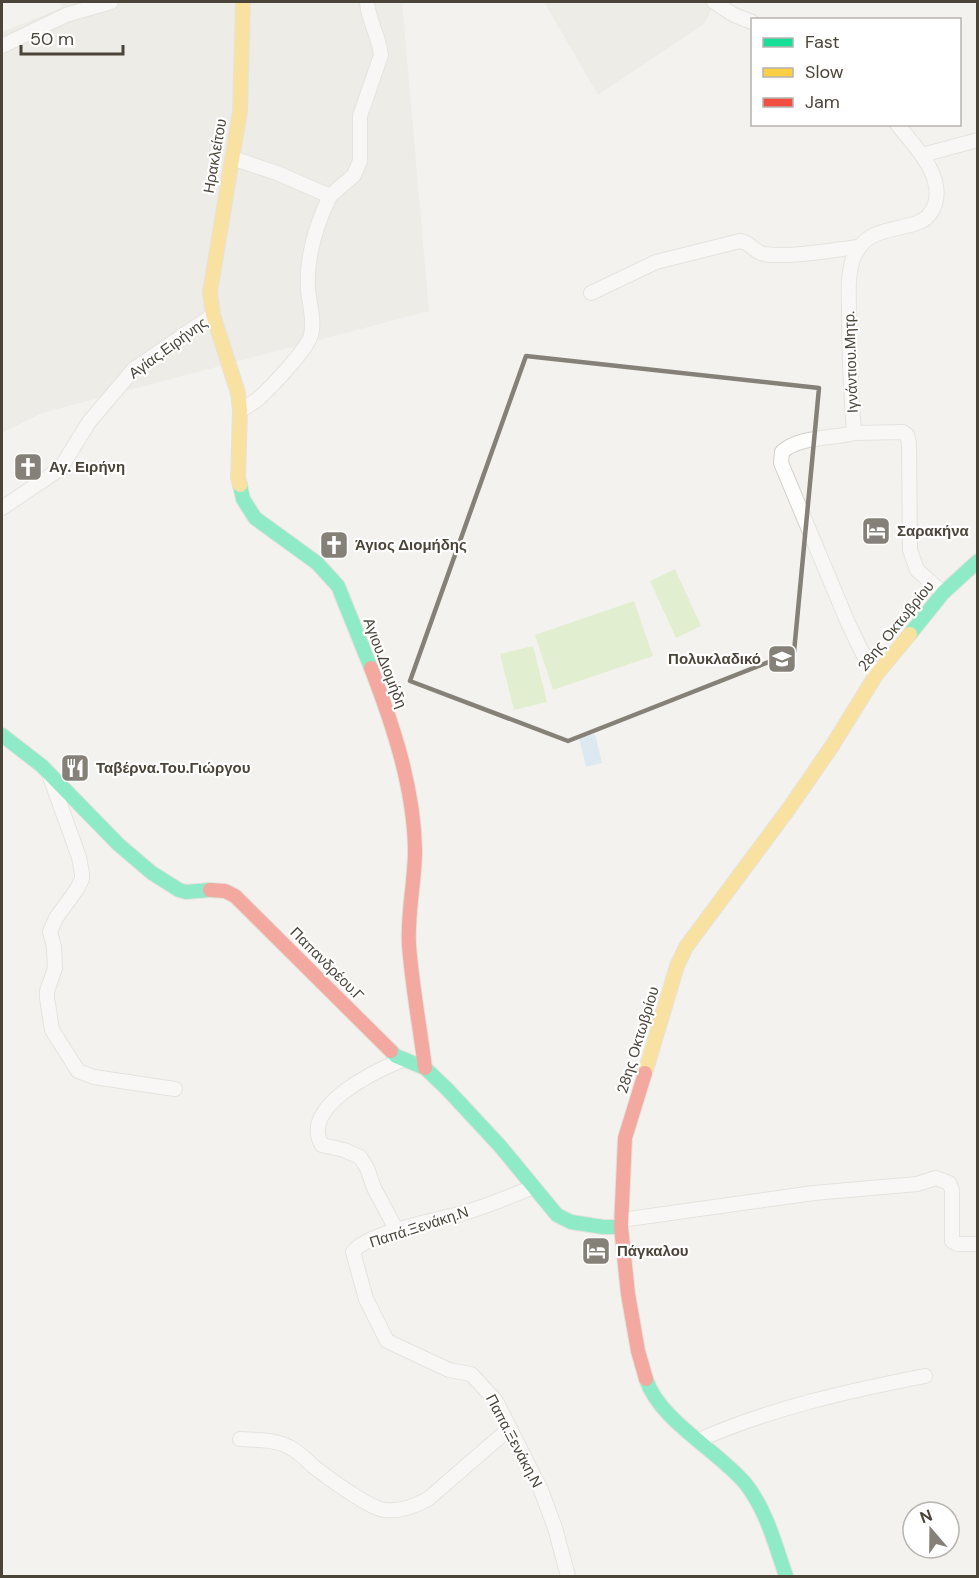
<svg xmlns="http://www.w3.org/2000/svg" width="979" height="1578" viewBox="0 0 979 1578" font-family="'DM Sans',sans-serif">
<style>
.residential{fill:#e7e4dc}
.green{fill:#e1eecf}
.water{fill:#c0ddf1}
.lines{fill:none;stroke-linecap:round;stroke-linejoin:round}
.street-casing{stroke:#d2d0cb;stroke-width:16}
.fast-casing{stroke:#d3cfc5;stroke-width:16}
.slow-casing{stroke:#d3cfc5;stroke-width:16}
.jam-casing{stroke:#d3cfc5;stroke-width:16}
.street{stroke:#fdfdfc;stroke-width:14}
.fast{stroke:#16e098;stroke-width:14}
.slow{stroke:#ffcf43;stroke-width:14}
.jam{stroke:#f24e42;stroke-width:14}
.marked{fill:none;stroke:#868178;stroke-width:4.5;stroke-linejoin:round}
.labels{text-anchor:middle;stroke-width:4.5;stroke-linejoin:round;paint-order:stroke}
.street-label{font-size:15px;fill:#4b4439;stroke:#fff}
.poi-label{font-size:15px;font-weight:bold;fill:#4b4439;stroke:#fff;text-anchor:start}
</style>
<rect width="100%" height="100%" fill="#f4f2ee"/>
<g class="residential">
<polygon points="60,2 402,2 429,311 42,413 2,433 2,32 61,8"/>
<polygon points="544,2 715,2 704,24 598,95"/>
</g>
<g class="green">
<polygon points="675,569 701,626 676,638 650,581"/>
<polygon points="634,601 653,656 553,690 535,635"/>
<polygon points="533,646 547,702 514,710 500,654"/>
</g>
<polygon class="water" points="595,734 602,763 586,767 579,738"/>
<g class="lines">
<g class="street-casing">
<g id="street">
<polyline points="714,2 734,15 752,22"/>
<polyline points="2,46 66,15 111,2"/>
<path d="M897,124C914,146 944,174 935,204C932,213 926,220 917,223C890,232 865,228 853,259C847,277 849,296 849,314C849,354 851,393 854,433L903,432L907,435L909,443L910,550L917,570L943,593"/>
<polyline points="922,155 978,140"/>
<path d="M232,158L277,173L330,196L354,175L360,161V116L381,55C379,36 368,20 367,2"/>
<path d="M591,293L656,262L740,241C750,242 754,252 764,254C789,258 832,250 858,247"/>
<path d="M240,411C246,407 253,403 259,398C271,387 307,350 311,335C315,321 309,303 308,289C306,256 316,225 330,196"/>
<path d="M854,433C832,439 799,436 782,452L781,463L848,623L862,652L876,675"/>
<polyline points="2,508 60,469 89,422 134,369 213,315"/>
<polyline points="50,777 79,857 82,874 82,879 77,889 56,918 50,932 54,947 55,968 47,991 47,998 52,1030 78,1071 94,1077 175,1089"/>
<path d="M533,1187C511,1196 490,1205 467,1212C441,1219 368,1232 353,1252L366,1299L387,1341L449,1370L471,1374L496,1401L541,1490L555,1528L568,1576"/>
<polyline points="621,1220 814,1193 917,1184 936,1178 949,1183 952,1190 952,1241 957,1244 978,1244"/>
<path d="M397,1231L374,1188L367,1168L360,1157L344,1150L322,1145C299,1107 375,1071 402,1060"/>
<path d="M240,1439C256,1440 274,1439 289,1447C298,1451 307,1460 314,1467C327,1477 370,1509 385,1510C400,1512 415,1506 428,1499L510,1428"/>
<path d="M699,1440C771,1408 848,1391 925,1376"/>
</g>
</g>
<g class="fast-casing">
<g id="fast">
<polyline points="240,485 243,499 255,518 317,563 338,586 371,668"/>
<polyline points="910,634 943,593 978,561"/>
<polyline points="2,735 42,766 119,845 152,873 179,890 186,892 210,890"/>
<polyline points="391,1051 396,1056 425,1068 447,1089 500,1146 557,1215 571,1222 603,1227 621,1227"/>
<path d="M646,1379C659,1420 717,1450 745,1483C766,1509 775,1544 786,1576"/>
</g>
</g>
<g class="slow-casing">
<g id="slow">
<polyline points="240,485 238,478 240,411 238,393 213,315 210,292 240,111 243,2"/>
<polyline points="645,1073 677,966 686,947 790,807 832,746 876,675 910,634"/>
</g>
</g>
<g class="jam-casing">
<g id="jam">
<path d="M371,668C393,725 414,788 415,850C415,881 407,914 409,945C412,986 420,1027 425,1068"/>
<polyline points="210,890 225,891 235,896 391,1051"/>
<polyline points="645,1073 625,1138 621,1227 628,1294 638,1351 646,1379"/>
</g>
</g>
<use href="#street" class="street"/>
<use href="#fast" class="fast"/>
<use href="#slow" class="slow"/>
<use href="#jam" class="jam"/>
</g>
<path d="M0 0H979V1578H0ZM526,356L819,388L794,652L568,741L410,681Z" fill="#f4f2ee" fill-opacity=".55" fill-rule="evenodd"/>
<path class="marked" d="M526,356L819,388L794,652L568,741L410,681Z"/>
<defs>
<g id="church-square" transform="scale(1.5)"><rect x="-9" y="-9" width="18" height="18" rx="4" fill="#868178" stroke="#fff"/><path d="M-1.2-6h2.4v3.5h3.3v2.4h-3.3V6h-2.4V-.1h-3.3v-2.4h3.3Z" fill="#fff"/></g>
<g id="hotel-square" transform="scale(1.5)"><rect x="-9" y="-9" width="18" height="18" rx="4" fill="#868178" stroke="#fff"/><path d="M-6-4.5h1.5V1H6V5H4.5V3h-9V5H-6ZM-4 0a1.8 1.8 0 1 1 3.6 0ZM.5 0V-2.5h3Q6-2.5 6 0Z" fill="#fff"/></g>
<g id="school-square" transform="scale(1.5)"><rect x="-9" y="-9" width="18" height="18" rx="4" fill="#868178" stroke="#fff"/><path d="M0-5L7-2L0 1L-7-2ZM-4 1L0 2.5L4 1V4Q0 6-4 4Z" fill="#fff"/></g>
<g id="restaurant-square" transform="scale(1.5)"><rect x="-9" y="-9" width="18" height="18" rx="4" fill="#868178" stroke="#fff"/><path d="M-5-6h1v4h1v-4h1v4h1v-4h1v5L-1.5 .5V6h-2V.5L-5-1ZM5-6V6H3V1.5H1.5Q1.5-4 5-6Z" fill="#fff"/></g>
</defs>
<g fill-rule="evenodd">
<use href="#church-square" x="28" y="467"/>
<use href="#hotel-square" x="876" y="531"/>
<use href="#church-square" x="334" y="545"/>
<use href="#school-square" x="782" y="659"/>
<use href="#restaurant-square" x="75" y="768"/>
<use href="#hotel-square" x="596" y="1251"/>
</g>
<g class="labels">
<g class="street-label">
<text transform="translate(215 156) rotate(-80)" y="5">Ηρακλείτου</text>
<text transform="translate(168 348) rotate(-36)" y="5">Αγίας.Ειρήνης</text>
<text transform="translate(851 362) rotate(-92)" y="5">Ιγνάντιου.Μητρ.</text>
<text transform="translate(896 626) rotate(-51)" y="5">28ης Οκτωβρίου</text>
<text transform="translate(385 663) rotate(69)" y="5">Αγιου.Διομήδη</text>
<text transform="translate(327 964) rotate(45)" y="5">Παπανδρέου.Γ</text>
<text transform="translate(638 1040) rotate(-73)" y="5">28ης Οκτωβρίου</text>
<text transform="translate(419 1227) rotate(-18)" y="5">Παπά.Ξενάκη.Ν</text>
<text transform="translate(514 1441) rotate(62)" y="5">Παπα.Ξενάκη.Ν</text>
</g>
<g class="poi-label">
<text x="49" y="472">Αγ. Ειρήνη</text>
<text x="897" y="536">Σαρακήνα</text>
<text x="355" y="550">Άγιος Διομήδης</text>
<text x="761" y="664" text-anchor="end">Πολυκλαδικό</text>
<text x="96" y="773">Ταβέρνα.Του.Γιώργου</text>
<text x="617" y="1256">Πάγκαλου</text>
</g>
</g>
<rect width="979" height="1578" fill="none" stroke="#4b4439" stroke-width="6"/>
<rect x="751" y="18" width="210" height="108" fill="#ffffff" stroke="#b7b4b0" stroke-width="1.5"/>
<rect x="763" y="38" width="30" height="9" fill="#16e098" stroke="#b7b4b0" stroke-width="1.5"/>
<text x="805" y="48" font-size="18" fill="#4b4439">Fast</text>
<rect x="763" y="68" width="30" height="9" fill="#ffcf43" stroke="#b7b4b0" stroke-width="1.5"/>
<text x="805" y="78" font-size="18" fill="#4b4439">Slow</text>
<rect x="763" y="98" width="30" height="9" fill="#f24e42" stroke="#b7b4b0" stroke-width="1.5"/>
<text x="805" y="108" font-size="18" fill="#4b4439">Jam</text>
<g transform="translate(931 1530) rotate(340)"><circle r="28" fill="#ffffff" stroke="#b7b4b0" stroke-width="1.5"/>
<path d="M0-4.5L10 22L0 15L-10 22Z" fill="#868178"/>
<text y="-9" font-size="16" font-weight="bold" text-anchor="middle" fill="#4b4439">N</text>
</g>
<path d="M21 45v9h102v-9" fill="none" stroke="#4b4439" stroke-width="3"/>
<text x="30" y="45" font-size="18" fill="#4b4439" stroke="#ffffff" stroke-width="4.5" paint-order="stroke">50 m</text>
</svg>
